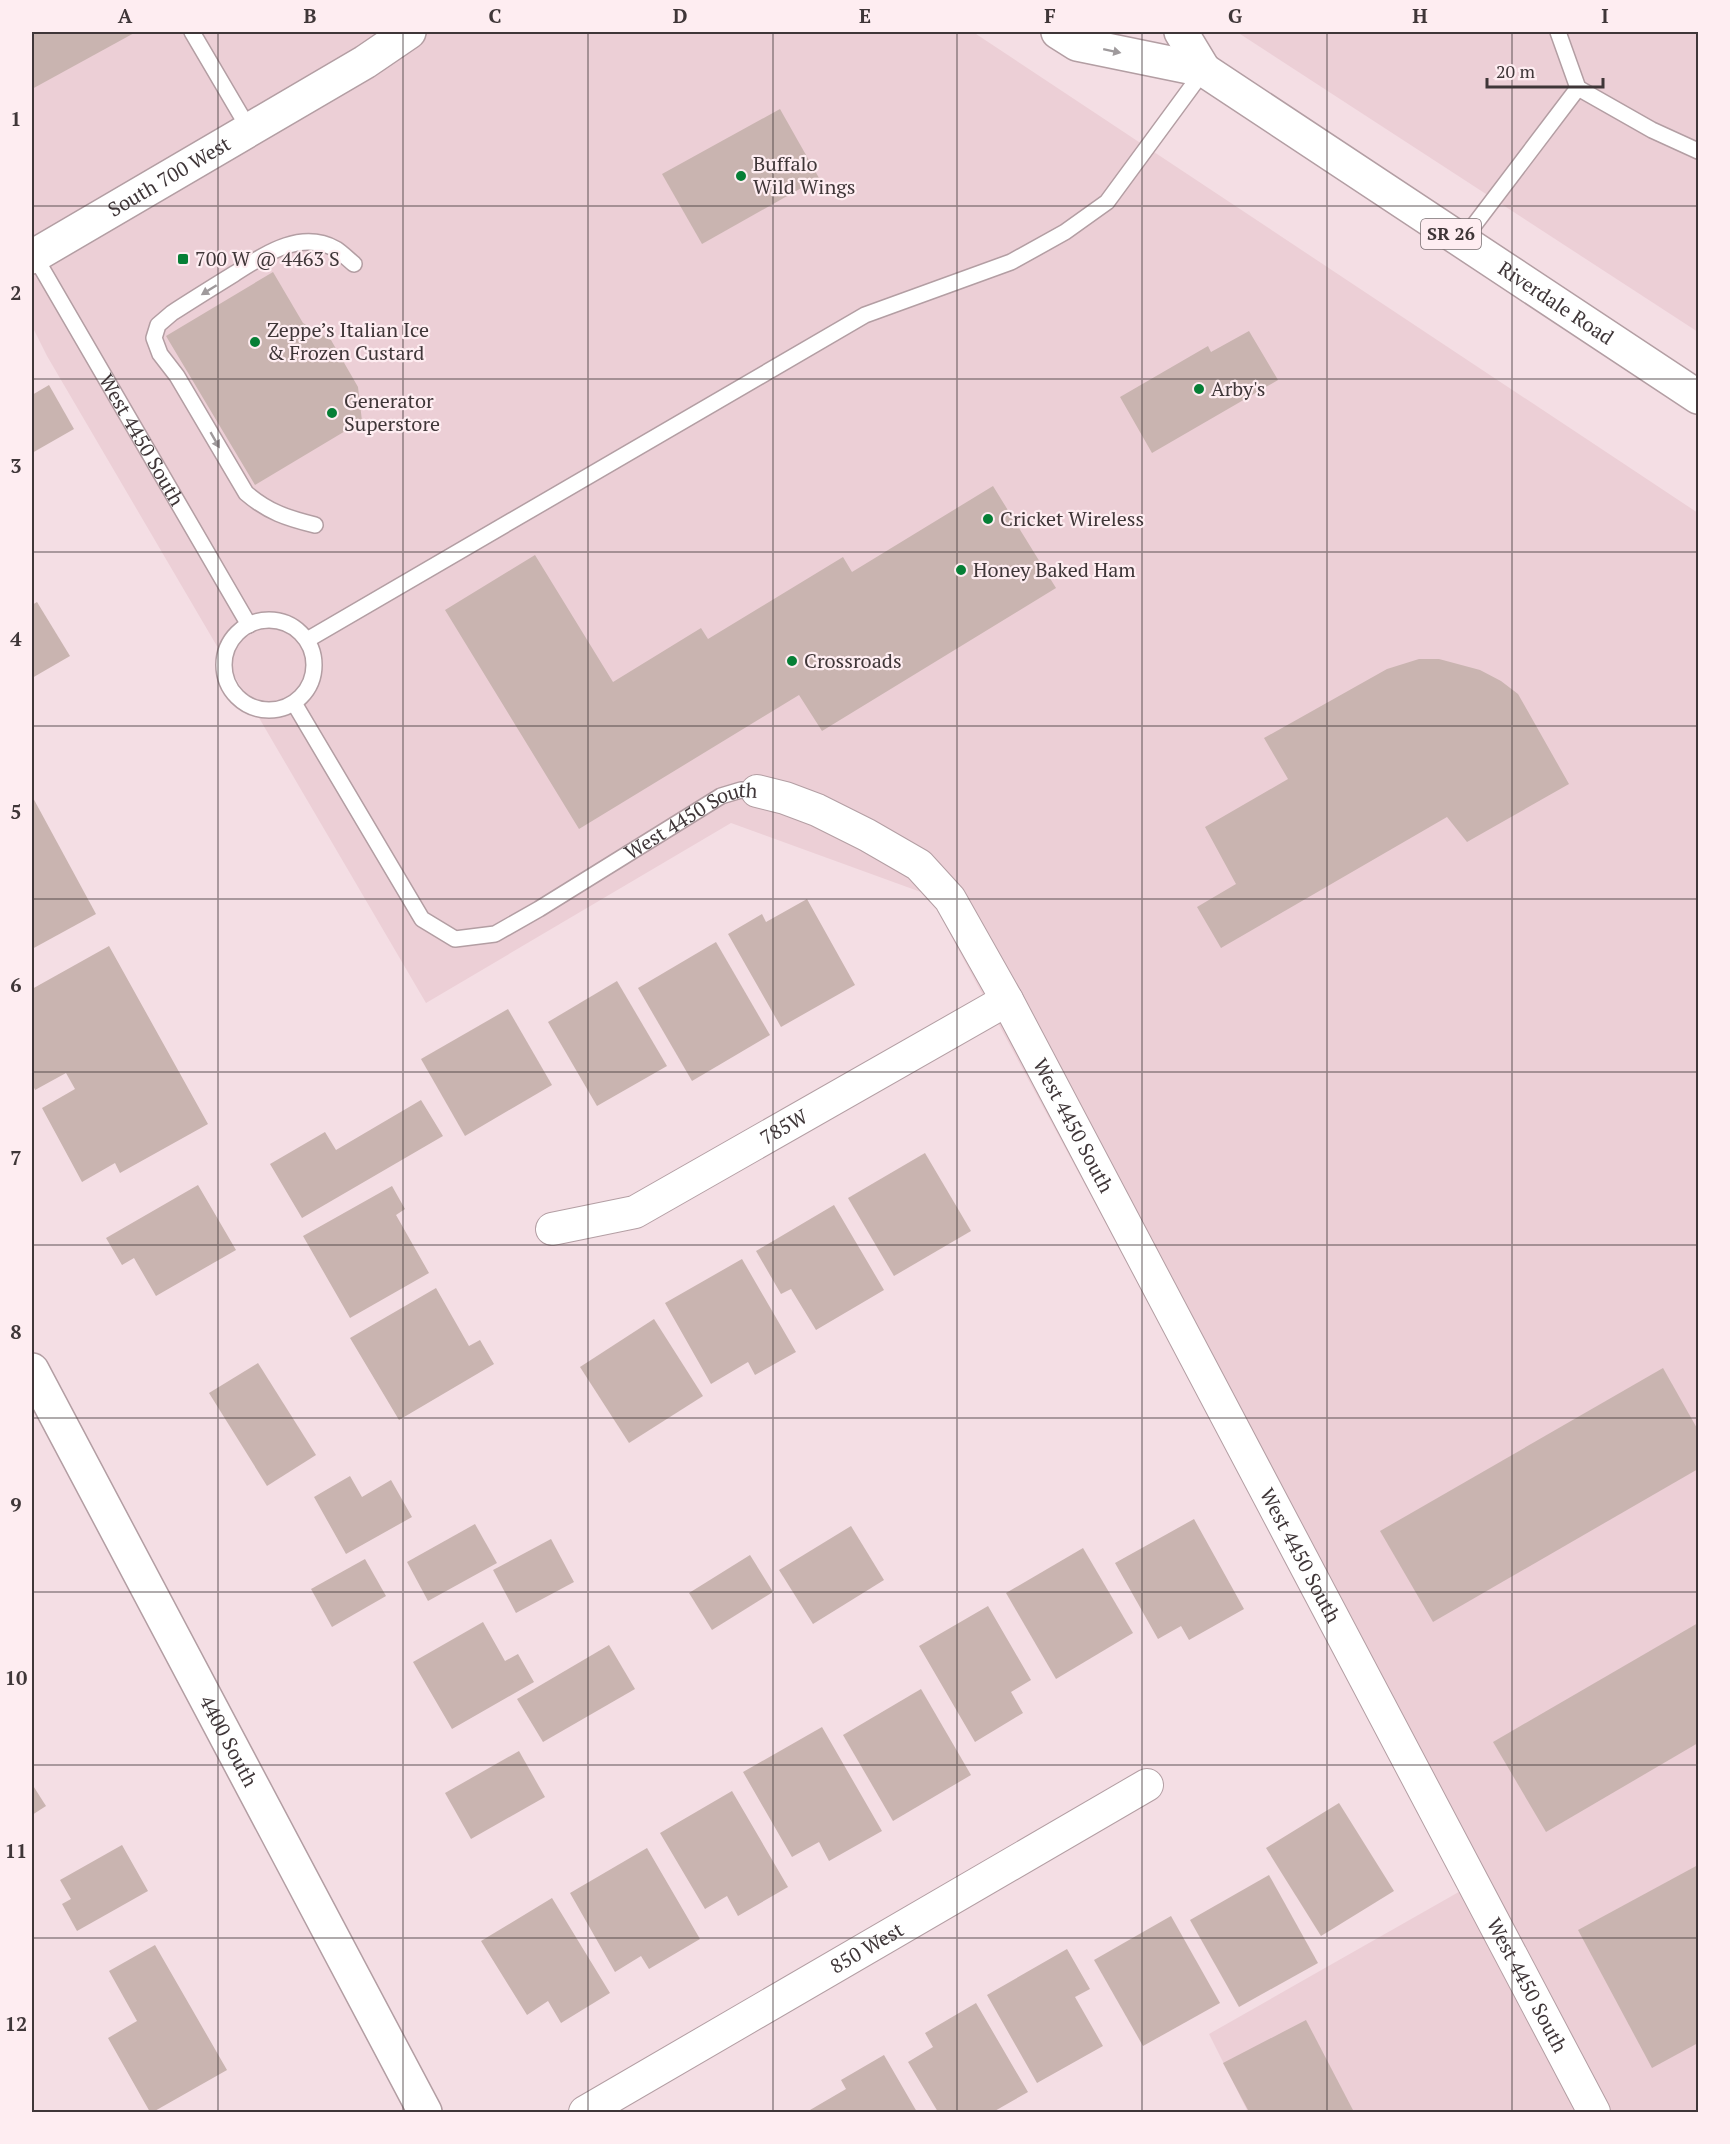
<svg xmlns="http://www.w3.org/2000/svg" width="1730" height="2144" viewBox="0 0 1730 2144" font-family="'PT Serif',serif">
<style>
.built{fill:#eccfd6}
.building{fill:#c9b4b0}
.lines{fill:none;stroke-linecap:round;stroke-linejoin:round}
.service-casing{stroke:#b39ea3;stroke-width:18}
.minor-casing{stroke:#b39ea3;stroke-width:34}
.tertiary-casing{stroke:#b39ea3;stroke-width:36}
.primary-casing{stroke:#b39ea3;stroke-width:36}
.service{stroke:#fff;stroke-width:15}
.minor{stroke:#fff;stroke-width:32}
.tertiary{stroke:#fff;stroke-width:33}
.primary{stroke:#fff;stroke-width:33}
.oneway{fill:#9f9a9c}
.grid{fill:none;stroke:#3f3638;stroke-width:1.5;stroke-opacity:0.55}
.poi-dot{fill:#067f36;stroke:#feedf1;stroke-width:2}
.labels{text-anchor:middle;stroke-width:4.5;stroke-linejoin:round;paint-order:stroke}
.shield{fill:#feedf1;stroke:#786d70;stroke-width:1.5}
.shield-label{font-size:18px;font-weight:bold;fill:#3f3638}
.poi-label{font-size:20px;fill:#3f3638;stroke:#feedf1;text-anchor:start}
.street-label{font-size:20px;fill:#3f3638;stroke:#feedf1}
.neatline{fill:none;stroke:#3f3638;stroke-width:2}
.grid-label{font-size:20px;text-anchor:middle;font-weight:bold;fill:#3f3638}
</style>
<rect width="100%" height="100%" fill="#f4dee4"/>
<g class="built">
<polygon points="32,32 973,32 1698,513 1698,2112 1248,2112 1209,2034 1464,1889 929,895 731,823 426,1003 47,356 32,326"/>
<polygon points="1237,32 1698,32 1698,332"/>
</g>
<g class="building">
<polygon points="32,32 136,32 32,89"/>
<polygon points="780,109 819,178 702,244 662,174"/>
<polygon points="273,272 303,323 331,340 358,387 362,421 255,485 166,336"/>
<polygon points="1249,331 1278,380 1152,453 1120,397 1208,346 1211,352"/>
<polygon points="49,385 74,429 32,453 32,395"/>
<polygon points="993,486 1056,588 822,731 799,695 579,829 445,610 535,555 613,682 701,628 708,639 843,557 852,572"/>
<polygon points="37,602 70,656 32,678 32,605"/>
<polygon points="1419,659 1439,659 1480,670 1501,681 1518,694 1569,784 1467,842 1447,817 1221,948 1197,907 1236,884 1205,827 1288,779 1264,738 1387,669"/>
<polygon points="32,796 96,914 32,949"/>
<polygon points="807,899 855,985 781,1027 728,934 762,914 766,922"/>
<polygon points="716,942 770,1035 692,1081 638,988"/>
<polygon points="109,946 208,1124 120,1173 115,1163 82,1182 42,1108 75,1089 66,1073 35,1090 32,1083 32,989"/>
<polygon points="617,981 667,1066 597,1106 548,1022"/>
<polygon points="508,1009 552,1085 465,1136 421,1059"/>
<polygon points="421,1100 443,1136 302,1218 270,1164 325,1132 336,1150"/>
<polygon points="925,1153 971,1231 894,1276 848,1198"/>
<polygon points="198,1185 236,1250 156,1296 134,1258 122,1265 106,1238"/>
<polygon points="392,1186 405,1209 396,1215 429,1273 350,1318 303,1236"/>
<polygon points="834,1205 884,1290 816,1330 791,1289 781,1294 756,1251"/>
<polygon points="742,1259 796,1352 755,1375 748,1362 711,1384 665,1303"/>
<polygon points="436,1288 469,1346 480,1340 494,1364 399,1420 350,1338"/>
<polygon points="654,1319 703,1396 629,1443 580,1367"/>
<polygon points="258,1363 316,1455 267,1486 209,1393"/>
<polygon points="1663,1368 1698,1430 1698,1469 1433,1622 1380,1531"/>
<polygon points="350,1476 362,1497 391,1480 412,1517 346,1554 314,1497"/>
<polygon points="1194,1519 1244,1609 1189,1640 1181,1626 1158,1639 1115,1563"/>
<polygon points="475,1524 497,1563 428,1601 407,1562"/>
<polygon points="851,1526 884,1580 813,1624 779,1570"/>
<polygon points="551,1539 574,1582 516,1613 493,1570"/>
<polygon points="1083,1548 1133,1633 1056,1679 1006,1593"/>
<polygon points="750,1555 773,1592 712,1630 689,1593"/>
<polygon points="365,1559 386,1596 332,1627 311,1589"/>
<polygon points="988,1606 1031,1680 1011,1692 1023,1713 975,1742 919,1646"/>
<polygon points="483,1622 505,1661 518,1654 534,1682 452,1729 413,1662"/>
<polygon points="1698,1623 1698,1743 1546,1832 1493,1742"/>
<polygon points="609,1645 635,1689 543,1742 517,1699"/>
<polygon points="921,1689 971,1775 893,1821 843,1735"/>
<polygon points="822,1727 882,1831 829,1861 819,1842 792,1857 743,1772"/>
<polygon points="519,1751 545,1797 471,1839 445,1793"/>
<polygon points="32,1784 46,1806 32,1815"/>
<polygon points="732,1791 788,1887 738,1916 727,1896 705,1909 660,1833"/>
<polygon points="1339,1803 1394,1891 1321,1936 1266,1848"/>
<polygon points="122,1845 148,1891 77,1931 62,1904 71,1899 60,1880"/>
<polygon points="647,1848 700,1939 649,1969 641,1956 615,1972 570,1893"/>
<polygon points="1698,1865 1698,2043 1652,2068 1578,1930"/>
<polygon points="1269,1875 1318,1963 1239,2007 1190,1920"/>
<polygon points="552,1898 610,1993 561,2023 548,2001 527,2015 481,1941"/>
<polygon points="1171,1916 1220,2003 1143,2046 1094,1960"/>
<polygon points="155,1945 227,2070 153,2112 150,2112 108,2038 137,2021 109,1971"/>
<polygon points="1067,1949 1090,1989 1075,1997 1103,2046 1037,2083 987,1995"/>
<polygon points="976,2003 1028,2092 993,2112 938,2112 908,2062 933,2047 925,2033"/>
<polygon points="1306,2020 1354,2112 1249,2112 1223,2063"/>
<polygon points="884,2055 917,2112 811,2112 810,2110 846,2089 841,2080"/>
</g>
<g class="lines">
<g class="service-casing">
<g id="service">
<polyline points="192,32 249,129"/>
<polyline points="1558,32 1578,88"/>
<polyline points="1462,241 1578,88 1652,130 1698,151"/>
<path id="s1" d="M34,255L249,625"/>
<path d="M315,525C287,518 268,512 246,493L177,376L160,354L154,338L158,325L172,313C192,300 213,287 234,274C264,255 300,229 336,249C342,253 348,259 354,264"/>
<circle cx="269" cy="665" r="45"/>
<polyline points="307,640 865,315 1011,262 1065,232 1107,202 1204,70"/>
<path id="s2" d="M294,703L422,919L455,939L495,934L539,909L721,796L741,790L757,791"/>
</g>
</g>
<g class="minor-casing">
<g id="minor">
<path id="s3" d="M757,791L785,798L817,810L867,835L919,865L950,899L1007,1000L1594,2112"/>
<path id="s4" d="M552,1229L635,1212L1007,1000"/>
<path id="s5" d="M585,2112L1147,1785"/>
</g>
</g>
<g class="tertiary-casing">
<g id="tertiary">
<path id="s6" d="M32,257L365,62L409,32"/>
<path id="s7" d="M32,1370L425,2112"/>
</g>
</g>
<g class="primary-casing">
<g id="primary">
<path id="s8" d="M1058,32L1077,44L1204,70L1698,397"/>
<polyline points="1181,32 1204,70"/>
</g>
</g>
<use href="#service" class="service"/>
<use href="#minor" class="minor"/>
<use href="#tertiary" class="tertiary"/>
<use href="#primary" class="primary"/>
</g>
<defs><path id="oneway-solid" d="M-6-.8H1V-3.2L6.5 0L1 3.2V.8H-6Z" transform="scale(1.5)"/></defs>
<g class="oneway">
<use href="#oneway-solid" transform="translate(1112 51) rotate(12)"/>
<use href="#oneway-solid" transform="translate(209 290) rotate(148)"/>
<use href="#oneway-solid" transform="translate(215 440) rotate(60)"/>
</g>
<path class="grid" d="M218,32V2112M403,32V2112M588,32V2112M773,32V2112M957,32V2112M1142,32V2112M1327,32V2112M1512,32V2112M32,206H1698M32,379H1698M32,552H1698M32,726H1698M32,899H1698M32,1072H1698M32,1245H1698M32,1418H1698M32,1592H1698M32,1765H1698M32,1938H1698"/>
<g class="poi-dot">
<circle cx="741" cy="176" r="6"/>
<rect x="177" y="253" width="12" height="12" rx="3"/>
<circle cx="255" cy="342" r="6"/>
<circle cx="1199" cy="389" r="6"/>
<circle cx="332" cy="413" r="6"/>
<circle cx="988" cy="519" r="6"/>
<circle cx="961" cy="570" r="6"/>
<circle cx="792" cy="661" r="6"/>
</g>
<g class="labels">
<rect class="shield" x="1421" y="219" width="60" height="30" rx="4.5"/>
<g class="shield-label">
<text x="1451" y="240">SR 26</text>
</g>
<g class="poi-label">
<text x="753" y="171">Buffalo<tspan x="753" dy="23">Wild Wings</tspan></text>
<text x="195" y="266">700 W @ 4463 S</text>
<text x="267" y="337">Zeppe’s Italian Ice<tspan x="267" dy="23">&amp; Frozen Custard</tspan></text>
<text x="1211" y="396">Arby's</text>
<text x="344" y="408">Generator<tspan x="344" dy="23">Superstore</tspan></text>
<text x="1000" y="526">Cricket Wireless</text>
<text x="973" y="577">Honey Baked Ham</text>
<text x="804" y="668">Crossroads</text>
</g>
<g class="street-label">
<text dy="7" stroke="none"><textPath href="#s6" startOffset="159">South 700 West</textPath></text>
<text dy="7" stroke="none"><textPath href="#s8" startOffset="574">Riverdale Road</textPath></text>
<text dy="7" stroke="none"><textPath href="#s1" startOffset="214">West 4450 South</textPath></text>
<text dy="7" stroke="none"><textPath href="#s2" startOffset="558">West 4450 South</textPath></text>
<text dy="7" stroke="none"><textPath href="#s3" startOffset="483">West 4450 South</textPath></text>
<text dy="7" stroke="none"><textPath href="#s4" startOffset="256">785W</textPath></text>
<text dy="7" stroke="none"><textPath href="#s3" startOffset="969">West 4450 South</textPath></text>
<text dy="7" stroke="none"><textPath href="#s7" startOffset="420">4400 South</textPath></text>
<text dy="7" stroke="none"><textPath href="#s5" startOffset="326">850 West</textPath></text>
<text dy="7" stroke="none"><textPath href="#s3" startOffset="1455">West 4450 South</textPath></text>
</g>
</g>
<rect width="1730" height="2144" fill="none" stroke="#feedf1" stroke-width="66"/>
<path d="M1487 78v9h116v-9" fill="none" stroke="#3f3638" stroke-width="3"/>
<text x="1496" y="78" font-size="18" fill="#3f3638" stroke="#feedf1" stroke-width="4.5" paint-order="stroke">20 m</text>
<rect x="33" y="33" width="1664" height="2078" class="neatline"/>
<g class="grid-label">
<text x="125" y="23">A</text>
<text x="310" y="23">B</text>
<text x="495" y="23">C</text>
<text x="680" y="23">D</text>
<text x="865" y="23">E</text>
<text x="1050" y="23">F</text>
<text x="1235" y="23">G</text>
<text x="1420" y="23">H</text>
<text x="1605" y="23">I</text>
<text x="16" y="126">1</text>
<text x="16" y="300">2</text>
<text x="16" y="473">3</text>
<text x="16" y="646">4</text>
<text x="16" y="819">5</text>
<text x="16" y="992">6</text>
<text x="16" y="1165">7</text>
<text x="16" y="1339">8</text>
<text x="16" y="1512">9</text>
<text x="16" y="1685">10</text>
<text x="16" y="1858">11</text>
<text x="16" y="2031">12</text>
</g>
</svg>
